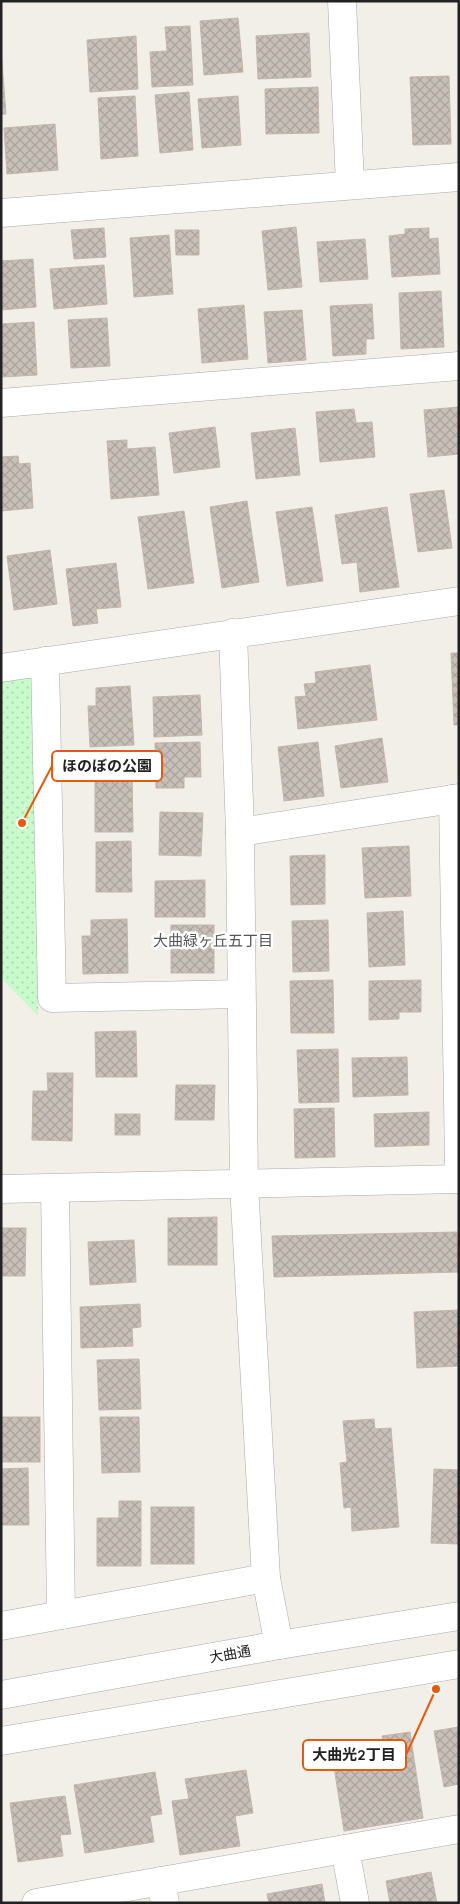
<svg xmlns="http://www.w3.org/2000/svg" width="460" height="1904" viewBox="0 0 460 1904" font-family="Quicksand,'Noto Sans JP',sans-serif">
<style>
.park{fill:url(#park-dots)}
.building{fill:url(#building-cross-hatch);stroke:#c4b6ab}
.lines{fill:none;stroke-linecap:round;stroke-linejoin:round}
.minor-casing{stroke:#a9a9a9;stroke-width:29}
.minor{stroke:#fff;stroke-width:28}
.labels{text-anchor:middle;stroke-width:5;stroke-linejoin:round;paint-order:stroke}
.street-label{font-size:14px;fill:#222;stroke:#fff}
.neighbourhood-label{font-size:15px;fill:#555;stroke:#fff}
.leader{fill:none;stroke:#e8590c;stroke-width:2}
.callout-dot{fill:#e8590c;stroke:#fff;stroke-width:2}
.callout{fill:#fff;stroke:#e8590c;stroke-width:2}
.callout-label{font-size:15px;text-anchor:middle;font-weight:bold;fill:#222}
</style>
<defs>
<pattern id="park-dots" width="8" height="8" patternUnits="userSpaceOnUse" patternTransform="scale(1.25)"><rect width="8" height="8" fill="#c8facc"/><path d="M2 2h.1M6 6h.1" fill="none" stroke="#acd6af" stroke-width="1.8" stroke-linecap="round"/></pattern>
<pattern id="building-cross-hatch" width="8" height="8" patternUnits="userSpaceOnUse" patternTransform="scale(1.25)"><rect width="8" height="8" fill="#c7bfb8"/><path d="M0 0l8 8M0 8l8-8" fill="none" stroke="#aba49e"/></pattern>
</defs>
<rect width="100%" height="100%" fill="#f2efe9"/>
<polygon class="park" points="45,661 38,1016 1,978 1,668"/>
<g class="building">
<polygon points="238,18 243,72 204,75 200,21"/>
<polygon points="190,26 193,85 152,87 150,52 167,51 165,27"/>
<polygon points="309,33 311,77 258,79 256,36"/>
<polygon points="136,36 138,89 90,92 87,40"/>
<polygon points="1,50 6,114 1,114"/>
<polygon points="449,76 451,144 413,145 410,77"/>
<polygon points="318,87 319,133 266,134 265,89"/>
<polygon points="189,92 193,150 160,153 155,95"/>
<polygon points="135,96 138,156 101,159 98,98"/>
<polygon points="238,96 241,145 202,148 198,99"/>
<polygon points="55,124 58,170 7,174 4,128"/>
<polygon points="296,227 302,287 268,290 262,231"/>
<polygon points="104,228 106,257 74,259 71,230"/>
<polygon points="429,228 429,239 438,238 440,274 392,277 389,236 405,234 405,229"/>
<polygon points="175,230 199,230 199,255 176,255"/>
<polygon points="169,235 173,294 134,297 130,238"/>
<polygon points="365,239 368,279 320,282 317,242"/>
<polygon points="33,259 36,307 1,310 1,261"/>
<polygon points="104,265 107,304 54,309 50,269"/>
<polygon points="441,291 444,347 401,349 399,293"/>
<polygon points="372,304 374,339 366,339 366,354 333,356 330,306"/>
<polygon points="244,305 248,359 202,363 198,309"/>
<polygon points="302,310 306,360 268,363 264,312"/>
<polygon points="107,318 110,366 71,368 68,320"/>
<polygon points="34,322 37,375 1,377 1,324"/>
<polygon points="459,407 459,454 428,457 424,410"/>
<polygon points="354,409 356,423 372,422 375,457 320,462 316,412"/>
<polygon points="215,427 220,467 174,473 169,433"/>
<polygon points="295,428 300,475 256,479 251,433"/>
<polygon points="127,440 127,449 155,447 159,495 111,499 107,441"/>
<polygon points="18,456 19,464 30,463 33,508 1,511 1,457"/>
<polygon points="444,490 452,548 418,552 410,494"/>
<polygon points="247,501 259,582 222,588 210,507"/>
<polygon points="312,507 323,581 287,586 276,512"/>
<polygon points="387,507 399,587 360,592 357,562 342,564 335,515"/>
<polygon points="184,511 194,583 148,589 138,517"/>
<polygon points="50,550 57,604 14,610 7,556"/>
<polygon points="116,563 121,607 96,609 98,623 73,626 66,569"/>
<polygon points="451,653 459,653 459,725 454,725"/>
<polygon points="370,665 377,720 298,729 295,697 306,696 304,684 316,683 315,672"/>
<polygon points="130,686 134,745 90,747 88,706 96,706 96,688"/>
<polygon points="200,695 202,735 154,737 153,697"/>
<polygon points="382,738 388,782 341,788 335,746"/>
<polygon points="200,742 201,777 184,777 184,788 156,788 155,743"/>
<polygon points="318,742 324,796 284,801 278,747"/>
<polygon points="132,768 133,832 95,832 95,769"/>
<polygon points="160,812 203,813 201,856 159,855"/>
<polygon points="131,841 132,892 96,892 96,842"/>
<polygon points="409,846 411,896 365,898 362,848"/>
<polygon points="325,855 325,904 291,905 290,856"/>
<polygon points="205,880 205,917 155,917 155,881"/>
<polygon points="403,911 405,965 369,967 367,913"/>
<polygon points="127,919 128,973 83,974 82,936 91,936 91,920"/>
<polygon points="328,920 329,971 293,972 292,921"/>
<rect x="171" y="925" width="43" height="48"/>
<polygon points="333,980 334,1033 291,1033 290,981"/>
<polygon points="421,980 421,1012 399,1012 399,1019 369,1020 369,981"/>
<polygon points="136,1031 137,1077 96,1077 95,1032"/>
<polygon points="338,1049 339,1102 299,1103 297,1050"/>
<polygon points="407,1057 408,1095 353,1097 352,1058"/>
<polygon points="47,1073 73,1073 72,1141 32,1140 33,1091 48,1091"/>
<polygon points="176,1085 215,1085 214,1120 175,1120"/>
<polygon points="334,1108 335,1157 295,1158 294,1109"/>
<polygon points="429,1112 429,1145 375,1147 374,1114"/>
<rect x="115" y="1114" width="25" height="21"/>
<polygon points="217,1217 217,1265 168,1265 168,1218"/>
<polygon points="1,1228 26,1228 25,1276 1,1276"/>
<polygon points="457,1232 458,1272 274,1277 272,1236"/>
<polygon points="134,1240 136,1282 90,1285 88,1242"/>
<polygon points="140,1304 141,1327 132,1328 133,1346 81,1348 80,1307"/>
<polygon points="459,1310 459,1366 417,1368 414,1312"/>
<polygon points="139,1359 141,1409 99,1410 97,1360"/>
<rect x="1" y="1417" width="39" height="45"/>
<polygon points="100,1417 139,1417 140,1472 102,1473"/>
<polygon points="374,1419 375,1429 391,1428 399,1527 352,1531 351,1507 344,1508 340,1463 347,1462 343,1421"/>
<polygon points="28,1468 29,1525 1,1525 1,1469"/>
<polygon points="434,1469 459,1470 459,1544 431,1543"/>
<polygon points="119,1501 141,1501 141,1566 97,1566 97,1518 119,1518"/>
<rect x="151" y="1507" width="43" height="57"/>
<polygon points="459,1727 459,1784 444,1787 434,1731"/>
<polygon points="410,1732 423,1818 344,1831 332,1754 384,1746 382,1736"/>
<polygon points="246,1770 253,1813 235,1816 240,1846 180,1855 172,1801 189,1799 185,1779"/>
<polygon points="155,1772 162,1814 150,1816 154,1842 85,1853 74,1785"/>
<polygon points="65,1796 71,1834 60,1835 63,1856 18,1862 10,1803"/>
<polygon points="431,1872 437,1903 390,1903 386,1881"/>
<polygon points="322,1884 325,1903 269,1903 267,1894"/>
</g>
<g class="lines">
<g class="minor-casing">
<g id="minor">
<polyline points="342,1 350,185"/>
<polyline points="1,213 459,177"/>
<polyline points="1,403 459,366"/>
<polyline points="233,633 240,832 244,1185 266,1578 279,1645"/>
<polyline points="45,661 52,998 241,994"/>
<polyline points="1,668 459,601"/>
<polyline points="453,799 459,1163"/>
<polyline points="240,832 459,798"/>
<polyline points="1,1189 459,1179"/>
<polyline points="55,1189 61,1615"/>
<polyline points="1,1626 266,1578"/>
<polyline points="1,1695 279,1645 459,1616"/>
<polyline points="1,1741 459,1664"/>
<polyline points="345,1849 355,1903"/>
<polyline points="161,1881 165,1903"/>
<polyline points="36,1903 459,1829"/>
</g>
</g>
<use href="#minor" class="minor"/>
</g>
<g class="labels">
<g class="street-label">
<text transform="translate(230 1654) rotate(-10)" y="5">大曲通</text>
</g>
<g class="neighbourhood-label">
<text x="213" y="946">大曲緑ヶ丘五丁目</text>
</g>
</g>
<path class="leader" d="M22 823L52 766M436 1689L406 1755"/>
<g class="callout-dot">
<circle cx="22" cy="823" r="5"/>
<circle cx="436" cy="1689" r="5"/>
</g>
<g class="callout">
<rect x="52" y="751" width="110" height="30" rx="5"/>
<rect x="303" y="1740" width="103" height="30" rx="5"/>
</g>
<g class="callout-label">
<text x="107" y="771">ほのぼの公園</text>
<text x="354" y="1760">大曲光2丁目</text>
</g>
<rect width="460" height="1904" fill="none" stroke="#222222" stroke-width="5"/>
</svg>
